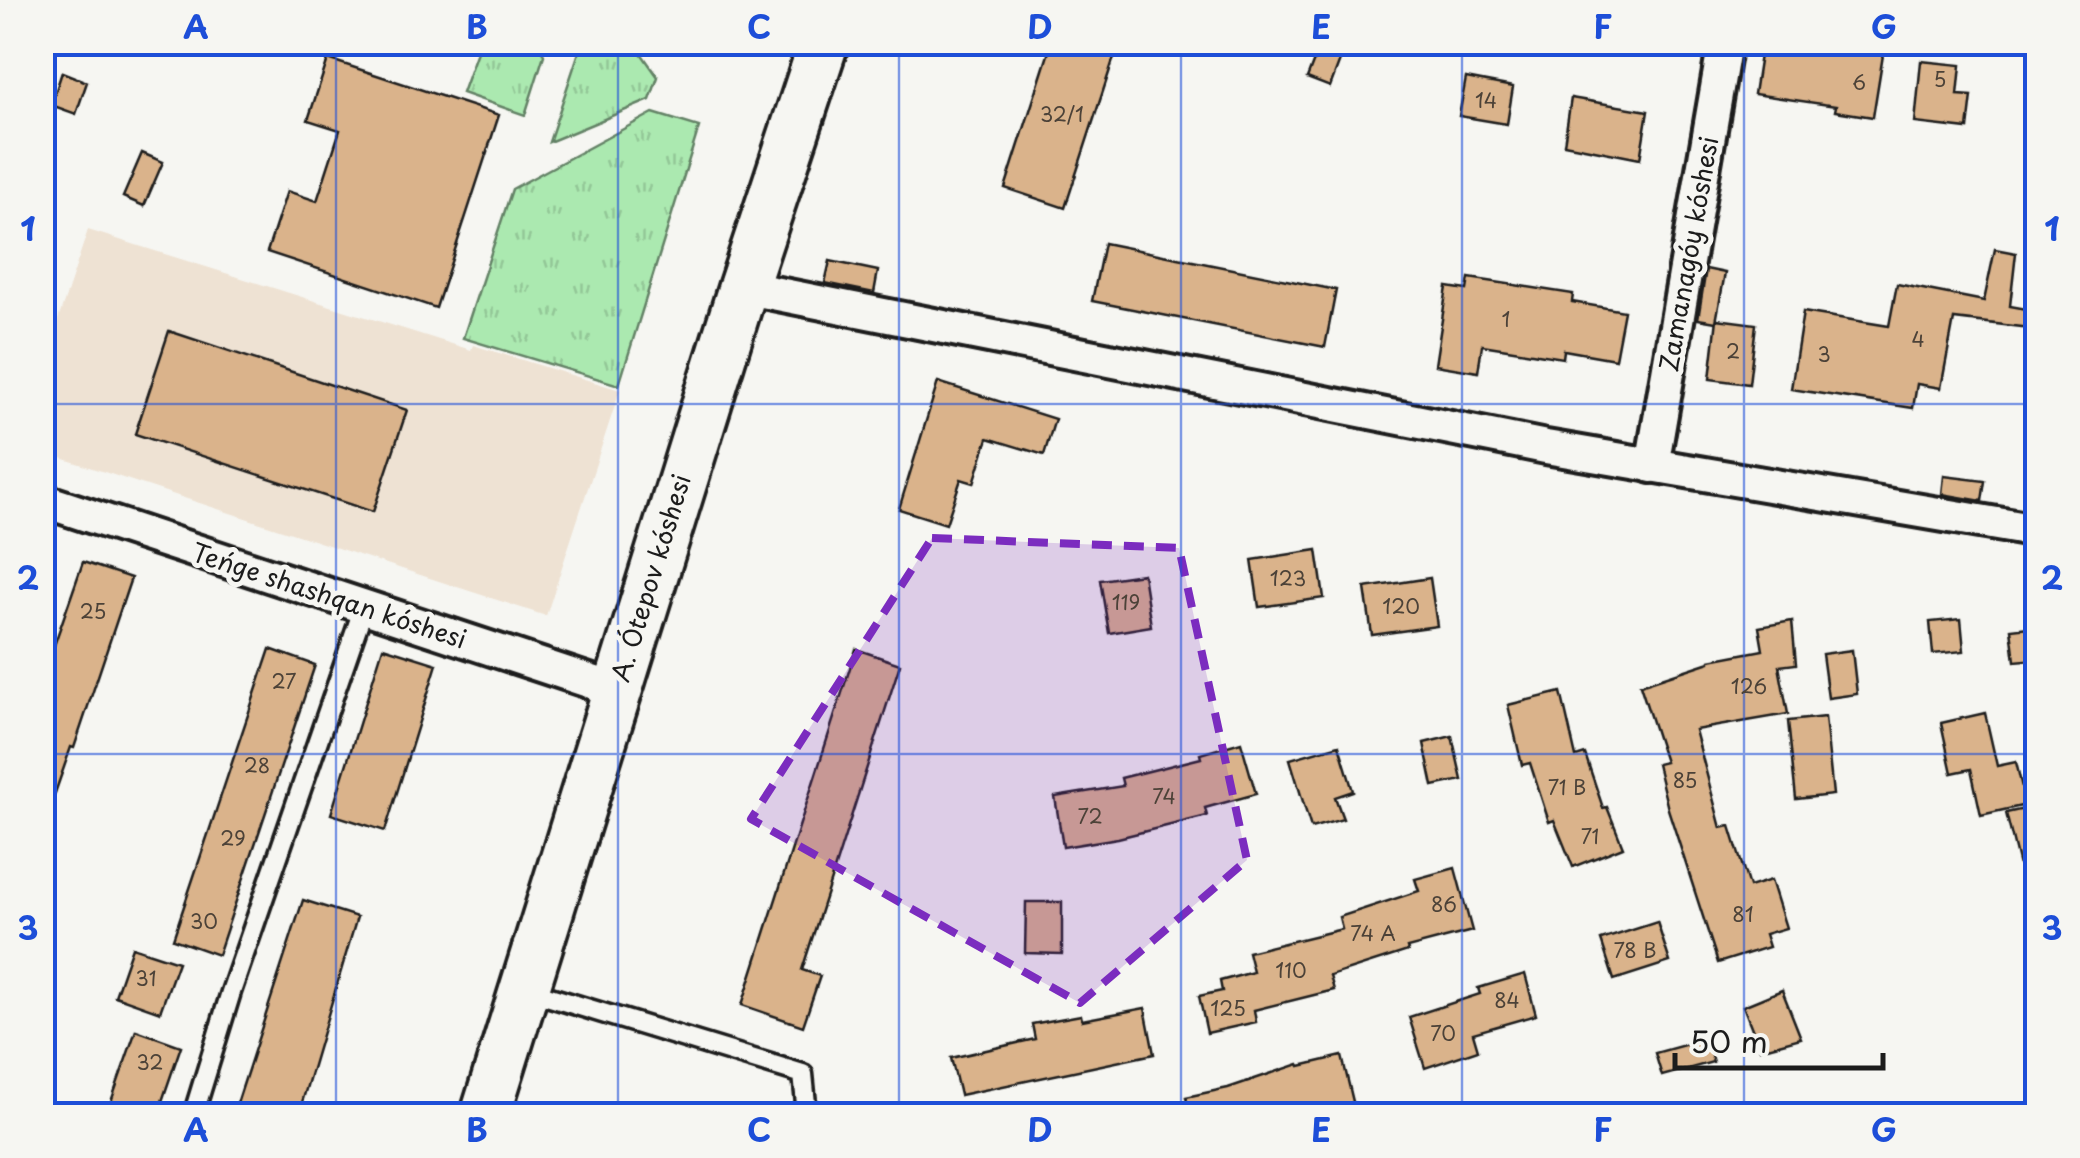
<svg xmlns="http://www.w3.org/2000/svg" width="2080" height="1158" viewBox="0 0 2080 1158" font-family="'Playpen Sans',sans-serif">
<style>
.built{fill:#eee2d3}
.grass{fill:url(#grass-tufts);stroke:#648266;stroke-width:2.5}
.building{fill:#dab38b;stroke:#1c1c1c;stroke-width:2.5}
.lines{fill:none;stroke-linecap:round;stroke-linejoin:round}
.lane-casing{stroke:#1c1c1c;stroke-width:25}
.street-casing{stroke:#1c1c1c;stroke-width:40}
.secondary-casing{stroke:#1c1c1c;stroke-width:55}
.lane{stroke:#f6f6f2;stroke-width:18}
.street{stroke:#f6f6f2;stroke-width:32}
.secondary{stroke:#f6f6f2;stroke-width:48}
.marked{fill:#7b2cbf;fill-opacity:0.2;stroke:#7b2cbf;stroke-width:8;stroke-dasharray:20 12;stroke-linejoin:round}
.grid{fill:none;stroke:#1d4ed8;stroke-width:2.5;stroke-opacity:0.55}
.labels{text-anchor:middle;stroke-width:10;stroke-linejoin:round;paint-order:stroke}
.number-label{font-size:20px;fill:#4c4238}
.street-label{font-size:25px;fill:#1c1c1c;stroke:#f6f6f2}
.neatline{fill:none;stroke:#1d4ed8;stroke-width:4}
.grid-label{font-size:32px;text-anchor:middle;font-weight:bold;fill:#1d4ed8}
</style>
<defs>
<pattern id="grass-tufts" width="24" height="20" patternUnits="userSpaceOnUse" patternTransform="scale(2.5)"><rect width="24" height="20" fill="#abe9b0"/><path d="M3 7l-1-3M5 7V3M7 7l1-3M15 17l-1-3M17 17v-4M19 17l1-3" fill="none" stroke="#93c797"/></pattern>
</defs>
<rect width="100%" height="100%" fill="#f6f6f2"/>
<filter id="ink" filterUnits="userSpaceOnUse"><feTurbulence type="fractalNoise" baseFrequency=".01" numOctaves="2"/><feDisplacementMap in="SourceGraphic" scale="20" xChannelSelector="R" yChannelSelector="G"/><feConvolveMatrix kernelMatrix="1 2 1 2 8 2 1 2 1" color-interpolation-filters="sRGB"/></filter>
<g filter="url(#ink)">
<polygon class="built" points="88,230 471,350 473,345 620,390 546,616 43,452 43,365"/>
<g class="grass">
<polygon points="480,43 539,43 544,55 525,115 462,93"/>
<polygon points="582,43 634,43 658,77 650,100 549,142"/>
<polygon points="653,113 699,127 619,385 463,338 512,189"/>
</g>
<g class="building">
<polygon points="1052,42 1119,42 1065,208 1005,188"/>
<polygon points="1321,42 1347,42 1330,87 1307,78"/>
<polygon points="1762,42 1792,42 1883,55 1873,117 1835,111 1836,106 1754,94"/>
<polygon points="328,59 499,115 436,308 267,252 287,191 317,201 340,130 308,120"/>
<polygon points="1921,61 1961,65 1958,95 1972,96 1968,129 1915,123"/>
<polygon points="62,72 87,82 76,114 51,105"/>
<polygon points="1466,78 1513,87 1507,124 1459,116"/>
<polygon points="1571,98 1648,111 1640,159 1564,144"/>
<polygon points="142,153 163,162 144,206 123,197"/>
<polygon points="1104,243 1336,290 1325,347 1092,301"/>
<polygon points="1995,249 2016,253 2010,306 2038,311 2038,329 1954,319 1941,388 1917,384 1913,408 1791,389 1803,312 1889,326 1897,284 1984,301"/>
<polygon points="830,261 878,271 874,293 825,283"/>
<polygon points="1706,269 1725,273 1716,322 1698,319"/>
<polygon points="1469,278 1573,294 1572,302 1624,311 1615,359 1564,350 1563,358 1482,345 1478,372 1435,365 1447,287 1467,290"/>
<polygon points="1717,319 1756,324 1749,384 1710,379"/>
<polygon points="169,331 407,410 373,512 135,434"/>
<polygon points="938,382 1055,419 1044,455 988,438 974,483 961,479 946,524 899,509"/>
<polygon points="1944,476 1985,481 1982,501 1942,494"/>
<polygon points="1317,550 1324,598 1259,607 1252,560"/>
<polygon points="83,562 131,578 74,748 71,747 46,819 42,818 42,680"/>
<polygon points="1143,574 1151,626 1109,633 1100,580"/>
<polygon points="1430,578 1437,626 1372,635 1365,588"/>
<polygon points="1961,619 1964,651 1933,654 1930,622"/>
<polygon points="1792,621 1796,664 1779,666 1788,714 1695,730 1721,828 1730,826 1749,887 1771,880 1786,928 1765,934 1769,947 1718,963 1668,809 1657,764 1665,762 1640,685 1710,662 1710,660 1763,650 1759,627"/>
<polygon points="2038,626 2038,659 2015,661 2011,629"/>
<polygon points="383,647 437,664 385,831 331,814"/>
<polygon points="270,649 315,665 218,955 173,939"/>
<polygon points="856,649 900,664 802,970 820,976 803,1026 742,1005"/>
<polygon points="1852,650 1857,694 1828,698 1822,654"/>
<polygon points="1561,692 1576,757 1585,754 1603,808 1607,807 1623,847 1573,867 1554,820 1549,822 1530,763 1522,765 1508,705"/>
<polygon points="1985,713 1997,766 2016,762 2026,805 1981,815 1971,769 1952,773 1941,723"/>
<polygon points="1825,717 1833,795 1796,799 1788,721"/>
<polygon points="1452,736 1462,780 1433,786 1424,743"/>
<polygon points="1241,742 1256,794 1205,808 1207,816 1118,838 1063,847 1055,797 1123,786 1121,778 1201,758 1200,754"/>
<polygon points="1339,745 1353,791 1335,797 1343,819 1311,828 1290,759"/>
<polygon points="2038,806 2038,906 2029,907 2006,813"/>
<polygon points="1455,868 1472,931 1407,948 1408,951 1330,976 1334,990 1254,1010 1256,1022 1207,1033 1199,996 1222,991 1220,981 1253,972 1248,952 1342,929 1339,917 1419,891 1415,879"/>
<polygon points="303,900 357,917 298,1116 233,1116"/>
<polygon points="1026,902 1062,902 1062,954 1025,953"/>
<polygon points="1657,922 1670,962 1614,980 1601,940"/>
<polygon points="132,947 178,962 160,1012 115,996"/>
<polygon points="1525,974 1536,1015 1473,1033 1478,1050 1425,1068 1409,1017 1480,994 1478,988"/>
<polygon points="1782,990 1801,1038 1760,1049 1743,1006"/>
<polygon points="1145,1008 1154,1054 960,1095 951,1058 1035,1039 1032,1024 1081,1015 1082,1020"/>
<polygon points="136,1030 181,1046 157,1116 106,1116"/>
<polygon points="1706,1039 1713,1062 1662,1076 1655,1053"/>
<polygon points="1342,1056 1355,1110 1335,1116 1190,1116 1186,1097 1228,1088 1299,1064 1300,1066"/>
</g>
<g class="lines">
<g class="lane-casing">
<g id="lane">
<polyline points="527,990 803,1074 807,1114 813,1116"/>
<polyline points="193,1116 231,992 364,607"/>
</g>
</g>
<g class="street-casing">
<g id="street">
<polyline points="743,287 1546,447 2038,531"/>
<polyline points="1652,466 1725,42"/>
<polyline points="42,500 616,690"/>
</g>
</g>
<g class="secondary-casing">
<polyline id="secondary" points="485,1116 743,287 824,42"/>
</g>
<use href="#lane" class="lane"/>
<use href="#street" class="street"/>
<use href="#secondary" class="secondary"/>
</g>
</g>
<path class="marked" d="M932,538L1179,548L1247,860L1080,1003L751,819Z"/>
<path class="grid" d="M336,42V1116M618,42V1116M899,42V1116M1181,42V1116M1462,42V1116M1744,42V1116M42,404H2038M42,754H2038"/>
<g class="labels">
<g class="number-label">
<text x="1940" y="87">5</text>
<text x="1859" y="90">6</text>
<text x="1486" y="108">14</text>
<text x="1062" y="122">32/1</text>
<text x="1506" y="327">1</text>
<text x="1918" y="347">4</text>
<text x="1733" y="359">2</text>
<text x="1824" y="362">3</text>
<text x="1288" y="586">123</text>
<text x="1126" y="610">119</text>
<text x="1401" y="614">120</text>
<text x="93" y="619">25</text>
<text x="284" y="689">27</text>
<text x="1749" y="694">126</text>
<text x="257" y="773">28</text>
<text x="1685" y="788">85</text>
<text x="1567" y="795">71 В</text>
<text x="1164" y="804">74</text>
<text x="1090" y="824">72</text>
<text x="1590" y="844">71</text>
<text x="233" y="846">29</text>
<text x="1444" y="912">86</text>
<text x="1743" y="922">81</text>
<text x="204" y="929">30</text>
<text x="1373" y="941">74 А</text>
<text x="1635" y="958">78 В</text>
<text x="1291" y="978">110</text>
<text x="146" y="986">31</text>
<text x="1507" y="1008">84</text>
<text x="1228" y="1016">125</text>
<text x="1443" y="1041">70</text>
<text x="150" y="1070">32</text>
</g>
<g class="street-label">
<text transform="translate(1689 254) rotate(-80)" y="9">Zamanagóy kóshesi</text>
<text transform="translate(651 578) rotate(-73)" y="9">A. Ótepov kóshesi</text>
<text transform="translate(329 596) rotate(18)" y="9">Teńge shashqan kóshesi</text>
</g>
</g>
<rect width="2080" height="1158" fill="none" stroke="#f6f6f2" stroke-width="110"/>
<path d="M1675 1053v15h208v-15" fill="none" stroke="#1c1c1c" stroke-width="5"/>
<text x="1690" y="1053" font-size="30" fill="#1c1c1c" stroke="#f6f6f2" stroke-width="8" paint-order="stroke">50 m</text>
<rect x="55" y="55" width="1970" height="1048" class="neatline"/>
<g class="grid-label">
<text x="196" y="39">A</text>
<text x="477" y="39">B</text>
<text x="759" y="39">C</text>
<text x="1040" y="39">D</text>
<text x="1321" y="39">E</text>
<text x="1603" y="39">F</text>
<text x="1884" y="39">G</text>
<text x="28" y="241">1</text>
<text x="2052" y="241">1</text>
<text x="28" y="590">2</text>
<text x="2052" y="590">2</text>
<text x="28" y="940">3</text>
<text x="2052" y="940">3</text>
<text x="196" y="1142">A</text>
<text x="477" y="1142">B</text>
<text x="759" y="1142">C</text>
<text x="1040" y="1142">D</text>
<text x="1321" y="1142">E</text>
<text x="1603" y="1142">F</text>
<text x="1884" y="1142">G</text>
</g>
</svg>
